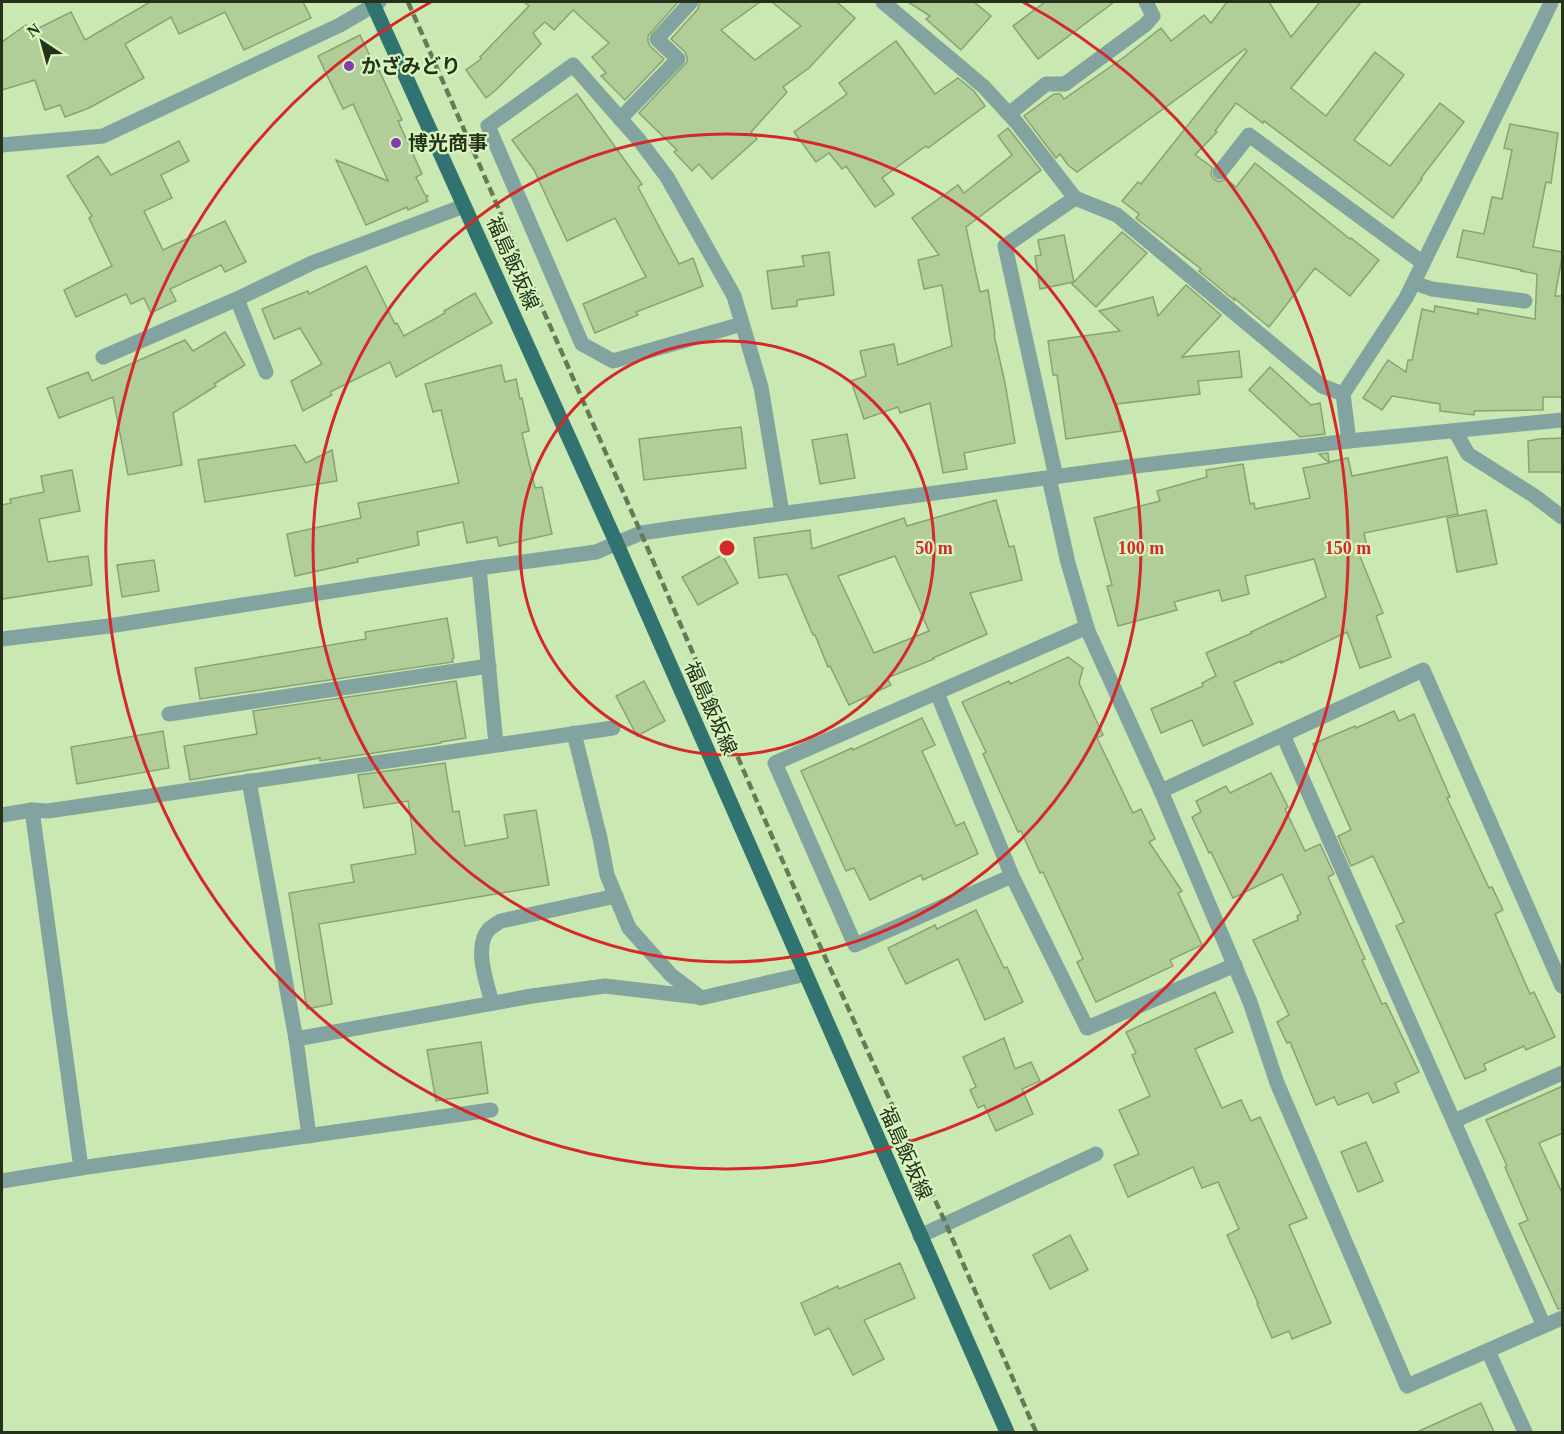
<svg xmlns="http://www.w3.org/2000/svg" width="1564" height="1434" viewBox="0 0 1564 1434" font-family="'Times New Roman','Noto Sans JP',serif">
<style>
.building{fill:#b1cd98;stroke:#88a370;stroke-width:1.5;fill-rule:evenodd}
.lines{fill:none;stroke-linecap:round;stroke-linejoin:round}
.minor{stroke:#83a3a1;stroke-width:15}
.major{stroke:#317370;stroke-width:15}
.rail{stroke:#677a57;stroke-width:4.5;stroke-dasharray:9 4.5;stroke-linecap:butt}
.ring{fill:none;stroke:#d62828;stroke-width:3}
.poi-dot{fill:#843bad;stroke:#d7f5be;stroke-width:2}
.labels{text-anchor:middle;stroke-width:4.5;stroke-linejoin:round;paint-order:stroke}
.poi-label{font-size:20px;font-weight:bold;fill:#26311c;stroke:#d7f5be;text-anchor:start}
.street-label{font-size:20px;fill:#26311c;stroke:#d7f5be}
.centre{fill:#d62828;stroke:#d7f5be;stroke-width:3}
.ring-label{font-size:18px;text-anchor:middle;font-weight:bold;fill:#d62828;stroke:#d7f5be;stroke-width:4.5;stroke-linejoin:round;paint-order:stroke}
</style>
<rect width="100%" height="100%" fill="#cae8b1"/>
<g class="building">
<polygon points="150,2 303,2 311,18 244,50 225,12 179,34 171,17 125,44 144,78 89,108 65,117 60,105 45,110 35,80 2,90 2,42 26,25 31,32 71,12 85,40"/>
<polygon points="524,2 678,2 648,36 648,41 650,46 664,59 625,100 601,76 606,73 592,57 609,43 573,10 554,30 545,22 533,33 541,44 497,89 486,98 466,70 481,59 480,57 529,6"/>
<polygon points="700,2 760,2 721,30 755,60 801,26 772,2 837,2 855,18 809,68 783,87 787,92 751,132 757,139 712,179 699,164 692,171 674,152 677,150 639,113 687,62 687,57 685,52 671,39 698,9"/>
<polygon points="908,2 974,2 991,16 961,50 926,19 930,16"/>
<polygon points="1045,2 1114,2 1038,59 1013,26"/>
<polygon points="1227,2 1269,2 1291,37 1320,2 1361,2 1291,88 1326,116 1375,52 1404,75 1354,140 1390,166 1440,103 1464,122 1421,178 1422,179 1393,218 1264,121 1263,123 1236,103 1215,131 1217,132 1195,155 1212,167 1211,175 1214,179 1219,182 1226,179 1236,187 1255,163 1350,239 1351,238 1379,260 1350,296 1315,268 1269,327 1234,298 1234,300 1199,271 1201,269 1136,218 1139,214 1122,201 1138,182 1141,184 1247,51 1245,49 1077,172 1068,165 1060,154 1056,158 1024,116 1054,94 1060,94 1064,99 1123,58 1161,28 1171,41 1204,15 1211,23"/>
<polygon points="360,35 377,71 379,70 402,120 398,121 422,174 416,177 425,195 428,196 426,198 428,201 408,210 407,207 366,225 336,160 388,181 353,104 343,109 318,56"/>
<polygon points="896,41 935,94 958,78 974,91 985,106 928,148 926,146 882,178 894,194 875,207 846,166 842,169 829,153 816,162 794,132 847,94 839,83"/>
<polygon points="577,94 642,184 638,187 679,264 693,258 703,286 636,312 638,315 595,333 583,304 646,277 615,218 567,241 534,170 512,140"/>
<polygon points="1510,124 1558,133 1551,183 1546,182 1533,247 1563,252 1555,296 1563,296 1563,397 1543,397 1543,410 1474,411 1474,415 1440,411 1440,404 1392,396 1382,410 1363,398 1388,360 1406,372 1408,360 1412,360 1422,309 1434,312 1435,306 1478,314 1478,309 1535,319 1537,274 1521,271 1522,270 1457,257 1463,230 1484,234 1492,197 1502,199 1512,150 1504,148"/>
<polygon points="1008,128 1041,170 966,227 980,292 988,290 995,334 994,335 1005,383 1015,443 964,453 967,469 943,473 930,403 900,413 898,407 864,419 851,381 866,376 860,351 894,344 898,365 952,346 942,285 924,289 918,260 939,255 912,218 958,185 964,193 1012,155 998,136"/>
<polygon points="179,141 189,161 161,175 172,198 144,211 163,250 225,221 246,262 225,272 221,265 170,289 176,301 151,313 144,298 131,304 126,294 76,317 64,290 112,266 89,218 92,216 67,176 98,156 111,175"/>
<polygon points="1122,232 1147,253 1096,307 1072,284 1073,282 1040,289 1035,256 1041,255 1038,240 1064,235 1074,282"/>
<polygon points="829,252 834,295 797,300 797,306 772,309 767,271 804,266 802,256"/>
<polygon points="366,266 395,324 397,323 404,336 445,313 444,311 475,293 492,323 396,377 390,362 330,392 332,395 303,411 291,381 322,364 300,328 274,339 262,309 308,291 309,294"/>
<polygon points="1186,285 1221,315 1182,357 1239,351 1242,377 1198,381 1200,394 1117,404 1121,431 1066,439 1057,375 1053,375 1048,341 1120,331 1099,311 1153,297 1158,316"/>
<polygon points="225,332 245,365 214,384 216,386 173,413 182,465 128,475 113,397 59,418 47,388 88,372 92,381 185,340 193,351"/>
<polygon points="501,365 505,382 516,379 520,399 522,398 529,431 522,433 535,488 542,487 552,534 499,546 497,537 467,543 463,522 417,532 419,545 357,559 358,562 295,576 287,534 361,518 358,503 459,483 441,410 433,412 425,384"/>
<polygon points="1270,367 1311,405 1320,403 1325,434 1300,437 1249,390"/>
<polygon points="741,427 746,468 644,480 639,439"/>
<polygon points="847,434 855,478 820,484 812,440"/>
<polygon points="1563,438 1563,472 1529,472 1528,441 1539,439"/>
<polygon points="295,445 306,463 332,450 337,481 205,502 198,460"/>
<polygon points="1328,453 1329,462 1348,458 1352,476 1447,457 1458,514 1364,533 1367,547 1357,549 1383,613 1376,616 1391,657 1360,668 1347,632 1281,663 1281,661 1234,682 1253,724 1203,746 1192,720 1161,733 1151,709 1203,686 1202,683 1216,676 1206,653 1252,633 1251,632 1326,597 1314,559 1245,576 1249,594 1222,601 1219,590 1174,602 1177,610 1118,626 1107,586 1112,585 1094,518 1160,501 1157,491 1207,477 1206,470 1243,464 1250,504 1254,503 1255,509 1310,498 1303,468 1329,463 1319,454"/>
<polygon points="72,470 80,511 39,519 48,562 88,556 92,585 2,599 2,505 11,503 10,499 44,492 41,476"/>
<path d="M996,500L1009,547L1014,546L1022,580L970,593L987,634L933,658L934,659L887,678L891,685L849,705L830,666L828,667L815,635H813L787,574L759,578L754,538L810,530L812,549L904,518L907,526ZM895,556L929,631L874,653L838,576Z"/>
<polygon points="1486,510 1497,564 1457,572 1447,518"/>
<polygon points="722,555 738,583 698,605 682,577"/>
<polygon points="154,560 159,591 122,597 117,565"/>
<polygon points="447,618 454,658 452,659 453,662 200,699 195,668 366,639 365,632"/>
<polygon points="1068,657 1083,668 1079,683 1103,735 1097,738 1133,813 1141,809 1155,839 1149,842 1182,891 1178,893 1202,945 1170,960 1173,966 1096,1002 1077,962 1083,959 1043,872 1040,873 1021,831 1018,832 995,781 983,754 986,752 962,702 1009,681 1010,684"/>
<polygon points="456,681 466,738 441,742 441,743 320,761 320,758 190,780 184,746 257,734 253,711"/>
<polygon points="644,681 665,721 637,736 616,696"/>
<polygon points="1394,711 1399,721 1414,714 1450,797 1447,798 1489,888 1492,887 1503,910 1495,914 1530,994 1534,992 1555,1037 1526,1050 1524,1046 1484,1064 1486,1070 1465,1079 1396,926 1404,922 1373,856 1351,866 1338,836 1351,830 1313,744 1355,726 1356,728"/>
<polygon points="922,718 935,745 922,751 956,826 964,822 978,854 923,880 921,875 870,900 854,868 846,871 801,771 852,748 853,750"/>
<polygon points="163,731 169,768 77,784 71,747"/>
<polygon points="445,763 453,812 459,811 465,846 508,838 504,815 536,810 549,885 319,924 332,1004 307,1009 289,893 354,882 351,865 416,854 408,801 364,808 358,775"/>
<polygon points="1271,773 1288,807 1285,809 1305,851 1320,844 1334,874 1328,877 1365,959 1362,960 1382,1004 1386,1003 1419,1072 1395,1083 1399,1092 1373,1103 1368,1093 1338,1105 1334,1097 1316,1105 1290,1042 1287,1043 1277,1022 1289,1015 1253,940 1298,920 1297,916 1301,914 1282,874 1233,898 1211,852 1209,853 1192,817 1201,812 1196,801 1226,786 1230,793"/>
<polygon points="976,910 1004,968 1007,967 1023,1002 985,1020 958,959 906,984 888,948 935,925 937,929"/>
<polygon points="1215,992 1233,1032 1195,1049 1222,1108 1241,1100 1251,1121 1260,1117 1307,1218 1289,1225 1331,1323 1292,1339 1289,1331 1272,1338 1257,1304 1258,1303 1227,1235 1239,1229 1218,1182 1202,1188 1193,1167 1128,1197 1114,1165 1139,1154 1119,1110 1150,1096 1132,1055 1136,1053 1126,1032"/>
<polygon points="1004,1038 1015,1069 1031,1062 1040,1081 1022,1089 1033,1114 996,1131 984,1105 978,1108 970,1090 976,1087 963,1057"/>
<polygon points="481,1042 488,1093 436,1101 427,1050"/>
<polygon points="1563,1086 1563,1133 1539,1143 1563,1195 1563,1308 1558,1309 1519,1224 1528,1220 1505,1167 1507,1166 1486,1120"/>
<polygon points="1366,1142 1383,1181 1358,1192 1341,1152"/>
<polygon points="1070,1235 1088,1270 1050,1289 1033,1255"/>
<polygon points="900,1263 915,1298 864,1320 884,1359 853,1375 829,1328 815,1335 801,1303 838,1286 839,1289"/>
<polygon points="1481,1403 1494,1432 1417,1432"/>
</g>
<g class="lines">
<g class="minor">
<polyline points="883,2 984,87 1017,123 1075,198 1117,215 1322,386 1343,394"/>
<polyline points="1009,114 1046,84 1065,84 1145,25 1153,16 1146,2"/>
<polyline points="620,119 678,59 657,39 691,2"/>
<polyline points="2,145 103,136 340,25 379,2"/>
<polyline points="1220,172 1249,135 1423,263"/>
<polyline points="1414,283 1432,289 1525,301"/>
<polyline points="237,299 266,372"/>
<polyline points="742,324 613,361 582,344 488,126 573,65 639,140 667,177 734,296 761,387 782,513"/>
<polyline points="103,357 237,299 312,263 464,206"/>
<polyline points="1455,431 1468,454 1533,495 1562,517"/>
<polyline points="1349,441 1343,394 1406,298 1551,3"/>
<polyline points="1056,477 1005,246 1075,198"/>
<polyline points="1049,478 1068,563 1088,631 1161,791 1423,670 1562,986"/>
<polyline points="479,568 496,744"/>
<polyline points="2,639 109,626 479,568 596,552 641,533 682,527 1127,467 1349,441 1562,420"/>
<polyline points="937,693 1012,876 1087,1028 1235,965"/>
<polyline points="169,714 489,666"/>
<polyline points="574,733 600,838 607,875 629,928 671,975 701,998 806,974"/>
<polyline points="1283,735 1544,1326"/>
<polyline points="249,781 296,1039 309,1136"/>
<polyline points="1161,791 1250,1002 1277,1083 1407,1386 1562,1318"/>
<polyline points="32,810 81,1168"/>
<polyline points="2,815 32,810 48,811 613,728"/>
<polyline points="1012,876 855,945 775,763 1087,627"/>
<path d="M492,1003C487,983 473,947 489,929C493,926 497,923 501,921L616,896"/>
<polyline points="296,1039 532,996 605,986 699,997"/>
<polyline points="1454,1121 1562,1073"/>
<polyline points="2,1181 87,1167 491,1110"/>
<polyline points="920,1236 1096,1154"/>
<polyline points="1488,1351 1525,1432"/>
</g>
<polyline class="major" points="372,2 616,542 1007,1432"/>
<polyline class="rail" points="408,2 641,533 806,915 946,1224 1036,1432"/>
</g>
<g class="ring">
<circle cx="727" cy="548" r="207"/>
<circle cx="727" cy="548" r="414"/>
<path d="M1023 2A621 621 0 1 1 431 2"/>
</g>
<g class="poi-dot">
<circle cx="349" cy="66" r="6"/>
<circle cx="396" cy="143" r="6"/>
</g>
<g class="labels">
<g class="poi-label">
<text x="361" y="73">かざみどり</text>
<text x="408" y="150">博光商事</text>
</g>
<g class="street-label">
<text transform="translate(513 263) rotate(66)" y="7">福島飯坂線</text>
<text transform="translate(711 708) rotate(66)" y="7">福島飯坂線</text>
<text transform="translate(906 1153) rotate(66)" y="7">福島飯坂線</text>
</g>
</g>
<circle cx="727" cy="548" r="9" class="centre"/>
<g class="ring-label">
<text x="934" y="554">50 m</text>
<text x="1141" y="554">100 m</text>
<text x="1348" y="554">150 m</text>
</g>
<rect width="1564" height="1434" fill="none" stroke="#26311c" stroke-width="6"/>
<g transform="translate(42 42) rotate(324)" stroke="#d7f5be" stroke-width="4.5" paint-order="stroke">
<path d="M0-4.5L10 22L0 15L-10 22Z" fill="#26311c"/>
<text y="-9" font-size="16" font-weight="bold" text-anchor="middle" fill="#26311c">N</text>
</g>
</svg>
